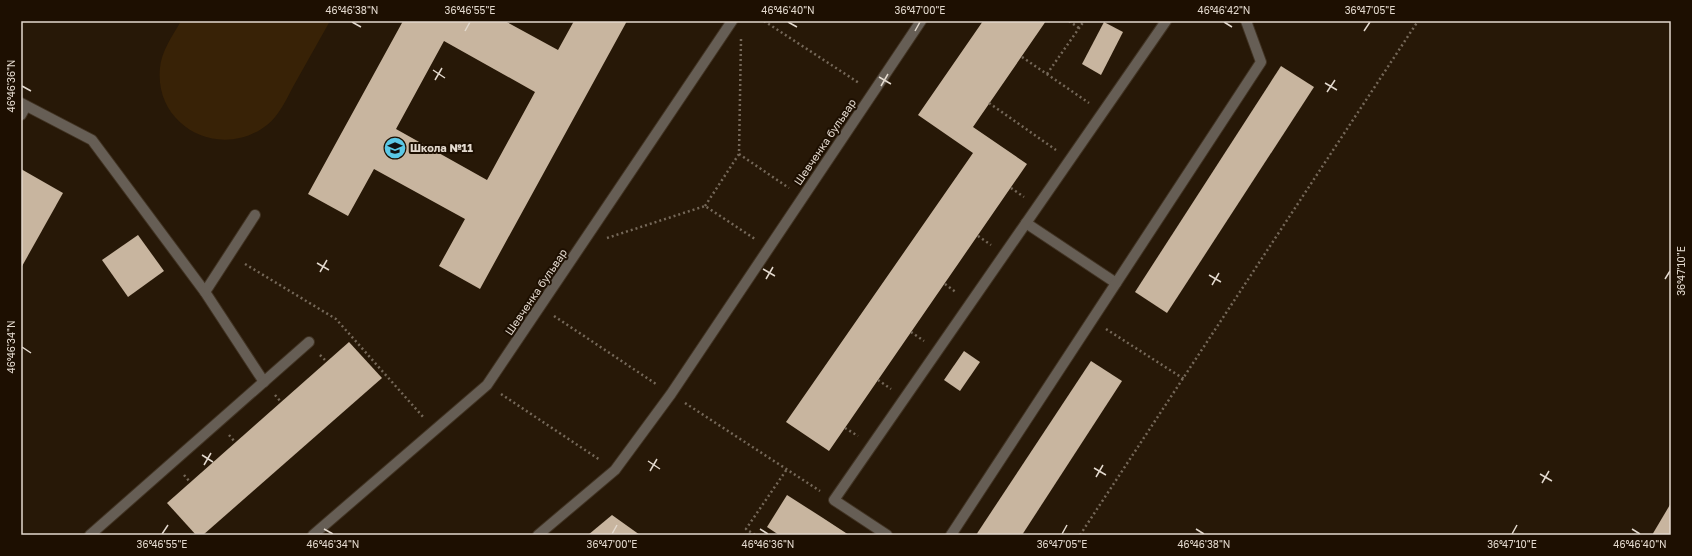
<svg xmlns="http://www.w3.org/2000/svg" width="1692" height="556" viewBox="0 0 1692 556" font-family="'Golos Text',sans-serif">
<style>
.green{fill:#382206}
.building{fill:#c8b59f;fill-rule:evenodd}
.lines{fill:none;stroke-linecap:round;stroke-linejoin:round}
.lane-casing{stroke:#413323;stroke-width:12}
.street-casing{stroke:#413323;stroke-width:12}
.path{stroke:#756859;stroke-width:2.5;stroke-dasharray:2 3;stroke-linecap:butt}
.lane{stroke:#665e55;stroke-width:10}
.street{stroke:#665e55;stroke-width:10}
.ticks{fill:none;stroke:#e3d9ce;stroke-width:1.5}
.labels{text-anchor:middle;stroke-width:4;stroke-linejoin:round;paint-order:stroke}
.street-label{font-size:11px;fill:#e3d9ce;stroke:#1d0f01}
.poi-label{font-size:11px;font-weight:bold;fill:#e3d9ce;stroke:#1d0f01;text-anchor:start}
.neatline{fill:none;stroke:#e3d9ce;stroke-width:1.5}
.ticks-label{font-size:10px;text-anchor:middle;fill:#e3d9ce}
</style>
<rect width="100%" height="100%" fill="#271807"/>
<path class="green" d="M181,21H330C318,42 306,64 294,85C287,98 279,116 267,125C221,161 154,127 160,68C161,52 173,35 181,21Z"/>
<g class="building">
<path d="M403,21H505L558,50L574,21H627L480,289L439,266L465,219L374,169L348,216L308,194ZM444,41L535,92L487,180L396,129Z"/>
<polygon points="983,21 1046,21 973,127 1027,164 829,451 786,422 973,153 918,115"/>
<polygon points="1104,22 1123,32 1101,75 1082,64"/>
<polygon points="1281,66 1314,87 1167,313 1135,292"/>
<polygon points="21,169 63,193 21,268"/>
<polygon points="138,235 164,271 128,297 102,260"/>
<polygon points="349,342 382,378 203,535 196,535 167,503"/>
<polygon points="964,351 980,362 960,391 944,380"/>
<polygon points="1091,361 1122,381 1022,535 976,535"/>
<polygon points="787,495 823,518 849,535 779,535 767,527"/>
<polygon points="1671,503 1671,535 1652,535"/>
<polygon points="612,515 640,535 588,535"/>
</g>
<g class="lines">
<g class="lane-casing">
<g id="lane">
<polyline points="21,103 92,140 205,292 264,382"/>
<polyline points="21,115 26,106"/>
<polyline points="1026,223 1116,283"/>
<polyline points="205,292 255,215"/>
<polyline points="90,535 309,342"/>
<polyline points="887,535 834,500 1166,21"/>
<polyline points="951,535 1261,62 1246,21"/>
</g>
</g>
<g class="street-casing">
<g id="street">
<polyline points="313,535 487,385 732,21"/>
<polyline points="538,535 615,470 671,394 921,21"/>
</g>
</g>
<g class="path">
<polyline points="764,21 859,83"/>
<polyline points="1069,21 1079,28"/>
<polyline points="741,39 739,154 789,188"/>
<polyline points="1022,57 1089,103"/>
<polyline points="1047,74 1084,21"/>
<polyline points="989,103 1056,150"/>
<polyline points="1011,188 1024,197"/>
<polyline points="705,206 739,154"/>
<polyline points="978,236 991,245"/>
<polyline points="607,238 705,206 755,239"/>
<polyline points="245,264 336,319 424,418"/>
<polyline points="945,284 957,293"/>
<polyline points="554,316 656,384"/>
<polyline points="1106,329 1184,379"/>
<polyline points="911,332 924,341"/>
<polyline points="320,355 327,362"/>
<polyline points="878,380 891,389"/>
<polyline points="501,394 600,460"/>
<polyline points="275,395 281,402"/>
<polyline points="685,403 820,491"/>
<polyline points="845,428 858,436"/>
<polyline points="229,435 235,442"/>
<polyline points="184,475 190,482"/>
<polyline points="755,535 746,529 787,469"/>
<polyline points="1080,535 1418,21"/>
</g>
<use href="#lane" class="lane"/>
<use href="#street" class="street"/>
</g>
<path class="ticks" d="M352,22L361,27M788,22L797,27M1224,22L1232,27M465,31L470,22M915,31L920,22M1364,31L1370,22M433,70L445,78M879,77L891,84M435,80L442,68M1325,83L1337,90M22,86L31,91M881,86L888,74M1327,92L1335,80M317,263L329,270M763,269L775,276M320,272L327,260M1209,275L1221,282M766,279L773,267M1665,279L1670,271M1212,285L1219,273M22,347L31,353M202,455L213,462M648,461L660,469M204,465L211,453M1094,468L1106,475M650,471L657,459M1540,474L1552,481M1096,477L1103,465M1542,483L1549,471M324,529L333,534M760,529L768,534M1196,529L1204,534M1632,529L1640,534M162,534L168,525M612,534L617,525M1062,534L1067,525M1512,534L1517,525"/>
<defs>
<g id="school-disc" transform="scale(1.15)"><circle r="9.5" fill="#5bc8e6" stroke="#1d0f01"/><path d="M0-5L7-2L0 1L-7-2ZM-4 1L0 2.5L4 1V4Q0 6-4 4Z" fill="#111"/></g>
</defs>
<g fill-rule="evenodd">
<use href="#school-disc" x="395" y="148"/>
</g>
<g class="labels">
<g class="street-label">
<text transform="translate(825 142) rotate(-56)" y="4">Шевченка бульвар</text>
<text transform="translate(536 292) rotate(-56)" y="4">Шевченка бульвар</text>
</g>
<g class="poi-label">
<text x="410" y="152">Школа №11</text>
</g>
</g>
<rect width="1692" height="556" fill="none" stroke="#1d0f01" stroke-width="44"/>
<rect x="22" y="22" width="1648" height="512" class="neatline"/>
<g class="ticks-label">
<text x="352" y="14">46°46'38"N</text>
<text x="470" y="14">36°46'55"E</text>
<text x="788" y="14">46°46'40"N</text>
<text x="920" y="14">36°47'00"E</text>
<text x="1224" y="14">46°46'42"N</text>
<text x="1370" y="14">36°47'05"E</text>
<text transform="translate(11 86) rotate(-90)" y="4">46°46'36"N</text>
<text transform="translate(1681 271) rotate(-90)" y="4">36°47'10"E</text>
<text transform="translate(11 347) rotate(-90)" y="4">46°46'34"N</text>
<text x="162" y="548">36°46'55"E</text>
<text x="333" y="548">46°46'34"N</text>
<text x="612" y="548">36°47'00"E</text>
<text x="768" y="548">46°46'36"N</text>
<text x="1062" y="548">36°47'05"E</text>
<text x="1204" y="548">46°46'38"N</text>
<text x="1512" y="548">36°47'10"E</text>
<text x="1640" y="548">46°46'40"N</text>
</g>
</svg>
